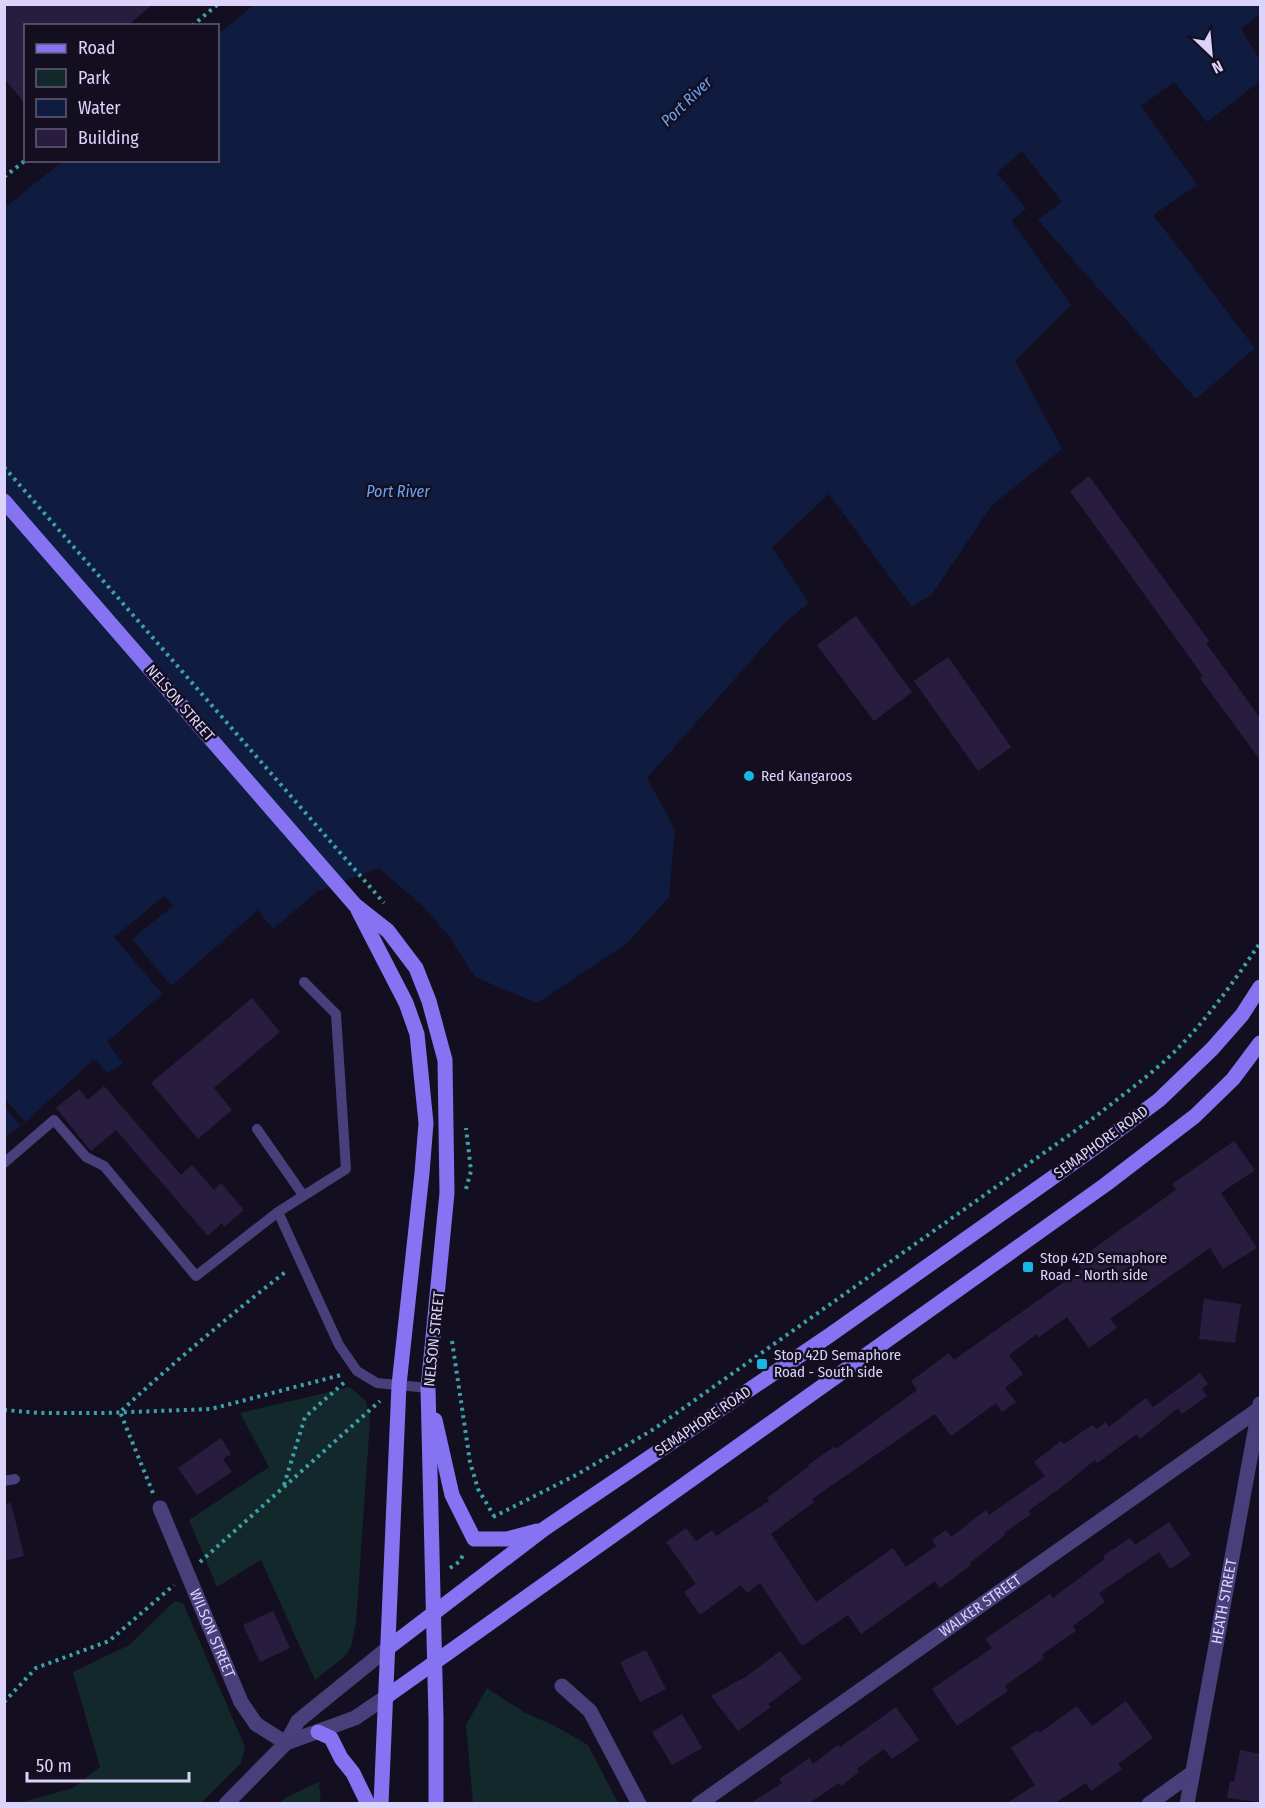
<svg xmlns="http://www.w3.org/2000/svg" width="1265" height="1808" viewBox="0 0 1265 1808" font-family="'Fira Sans Condensed',sans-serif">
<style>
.green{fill:#13282a}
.water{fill:#101c3f}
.pier{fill:#140f20}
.building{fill:#281d3f}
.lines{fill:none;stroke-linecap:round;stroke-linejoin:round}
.path{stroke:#3aa2a8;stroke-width:4;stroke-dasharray:3 4.5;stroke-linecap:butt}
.lane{stroke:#483f7b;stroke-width:10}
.street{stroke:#483f7b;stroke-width:15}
.secondary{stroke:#8573f2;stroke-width:15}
.poi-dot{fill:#16b7e4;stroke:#140f20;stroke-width:2}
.labels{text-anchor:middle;stroke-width:5;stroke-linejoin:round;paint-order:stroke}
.street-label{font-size:15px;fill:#dcd3fb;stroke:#140f20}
.poi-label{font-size:15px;fill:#dcd3fb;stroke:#140f20;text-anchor:start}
.water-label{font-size:16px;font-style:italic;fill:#6ba3f1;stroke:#140f20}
</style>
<rect width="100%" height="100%" fill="#140f20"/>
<g class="green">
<polygon points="350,1387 366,1401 370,1421 356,1622 351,1647 344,1657 315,1680 261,1560 217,1587 189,1520 269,1467 240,1413"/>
<polygon points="175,1601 183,1603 245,1747 241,1763 201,1803 20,1803 73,1788 100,1767 73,1672 129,1645"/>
<polygon points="487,1688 525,1713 553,1725 588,1745 618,1803 473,1803 466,1725"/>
<polygon points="319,1782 321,1803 279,1803 287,1797"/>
</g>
<polygon class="water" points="254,5 1260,5 1260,17 1258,15 1241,29 1260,60 1260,81 1207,122 1174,82 1141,106 1197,185 1153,215 1255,348 1196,399 1038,220 1062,202 1022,151 997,173 1026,209 1011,220 1071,305 1015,361 1062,449 992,505 932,594 912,607 829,494 772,547 809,603 785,622 647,778 675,830 669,897 627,943 537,1003 475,977 448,935 423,906 379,868 318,891 273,929 258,910 107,1042 123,1063 108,1073 94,1059 21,1126 5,1137 4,208 63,161 218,160 218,34"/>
<g class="pier">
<polygon points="164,896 173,906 132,939 173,988 164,996 114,937"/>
<polygon points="5,1099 25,1121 21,1126 5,1107"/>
</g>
<g class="building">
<polygon points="4,4 153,4 127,26 26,26 26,105 4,78"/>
<polygon points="1089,476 1209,641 1206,643 1260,718 1260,760 1200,678 1203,676 1070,491"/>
<polygon points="856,616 912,692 874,721 817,645"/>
<polygon points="948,657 1011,747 978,771 914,681"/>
<polygon points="252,998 280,1032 214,1088 232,1110 198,1139 151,1083"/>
<polygon points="104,1086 181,1175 192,1165 214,1190 221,1183 244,1210 224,1227 222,1223 208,1236 116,1130 91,1151 56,1108 79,1089 88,1100"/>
<polygon points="1234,1141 1255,1170 1221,1193 1257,1248 1223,1269 1211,1250 1211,1247 1110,1319 1117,1328 1089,1348 1067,1317 1039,1337 1037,1334 1009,1355 1023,1374 1005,1388 1016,1402 1002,1412 996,1403 951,1436 935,1414 812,1499 814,1502 771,1534 816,1602 893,1548 906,1567 936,1546 932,1540 946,1530 951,1537 986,1510 989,1515 1045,1476 1034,1462 1061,1441 1064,1444 1092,1425 1097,1429 1105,1422 1109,1427 1146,1398 1153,1407 1200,1373 1208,1384 1202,1389 1207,1396 1182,1414 1178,1408 1140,1439 1137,1434 1097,1463 1095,1460 1063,1486 1028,1511 1031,1514 1004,1533 1005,1535 970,1563 971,1565 940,1588 935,1581 861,1634 848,1615 802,1646 760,1583 747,1593 741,1585 700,1615 684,1592 696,1584 666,1542 686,1528 696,1541 712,1530 716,1536 769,1501 767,1498 809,1466 808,1465 834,1447 836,1449 917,1390 911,1381 949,1353 954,1360 1082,1269 1076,1261 1176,1190 1172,1184"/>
<polygon points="1204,1299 1241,1304 1235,1343 1199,1339"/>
<polygon points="221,1438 231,1454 223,1459 232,1472 197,1495 178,1468"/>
<polygon points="11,1503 24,1556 4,1561 4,1504"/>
<polygon points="1169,1522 1191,1555 1170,1569 1159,1552 1099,1593 1105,1602 1073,1626 1076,1631 1042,1654 1044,1658 1005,1686 1008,1691 957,1726 932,1689 992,1648 985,1639 1050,1594 1053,1598 1105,1559 1103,1556 1130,1538 1135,1545"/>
<polygon points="273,1611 290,1648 260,1662 243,1625"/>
<polygon points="646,1650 666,1689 640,1702 620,1662"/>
<polygon points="780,1651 802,1679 768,1704 771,1707 738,1731 711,1696 747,1676"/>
<polygon points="1126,1701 1153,1738 1118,1764 1122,1769 1091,1791 1086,1783 1055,1803 1007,1803 1035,1785 1011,1748 1038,1730 1039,1733 1077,1706 1092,1726"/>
<polygon points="896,1707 919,1740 892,1759 884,1749 857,1769 859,1772 841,1786 839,1783 809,1803 751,1803 782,1783 779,1779 809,1758 813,1764 838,1745 840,1747"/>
<polygon points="682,1714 702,1748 672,1765 652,1732"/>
<polygon points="1240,1750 1260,1754 1260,1802 1227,1798 1230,1781 1234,1782"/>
</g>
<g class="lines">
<g class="path">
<polyline points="192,26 218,4"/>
<polyline points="4,177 26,160"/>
<polyline points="4,467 384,903"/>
<polyline points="466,1189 471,1171 466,1128"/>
<polyline points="452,1341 470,1462 478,1489 494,1516"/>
<polyline points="4,1410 40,1413 104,1413 211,1409 341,1375"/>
<polyline points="284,1485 305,1417 347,1380"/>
<path d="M153,1493L120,1412C174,1362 230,1315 288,1270"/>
<path d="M493,1517L578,1474L654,1429L1096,1116C1120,1097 1145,1079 1168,1058C1204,1024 1233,983 1260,943"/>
<polyline points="200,1562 380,1401"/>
<polyline points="450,1568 459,1562 465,1552"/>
<polyline points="4,1702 36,1668 109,1641 174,1585"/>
</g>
<g class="lane">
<polyline points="257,1129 303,1195"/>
<polyline points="4,1163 54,1120 86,1157 104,1166 196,1276 278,1212 346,1169 336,1014 304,982"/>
<polyline points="278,1212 339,1345 357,1371 377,1383 428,1388"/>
<polyline points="4,1481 15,1479"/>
</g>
<g class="street">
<path id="s1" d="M160,1508L241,1702L256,1724L286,1743"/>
<polyline points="562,1686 590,1711 639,1804"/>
<polyline points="286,1743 355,1718 386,1697"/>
<polyline points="226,1804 286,1743 298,1721 388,1648"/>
<path id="s2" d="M699,1804L1259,1409"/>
<polyline points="1149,1804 1192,1773"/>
<path id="s3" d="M1187,1804L1260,1404"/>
</g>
<g class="secondary">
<polyline points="4,501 355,905 388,931 416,968 429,1001 445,1060 447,1193 428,1388 436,1719 436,1804"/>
<polyline points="358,910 406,1003 417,1034 426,1123 422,1173 399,1385 381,1804"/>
<polyline points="435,1420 452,1495 474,1539 507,1539 537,1531"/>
<polyline points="388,1648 544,1529 830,1335 1093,1149 1159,1100 1212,1049 1242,1015 1260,987"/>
<polyline points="386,1697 1105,1185 1195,1116 1233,1079 1260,1043"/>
<polyline points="318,1732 331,1738 341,1758 353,1773 368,1804"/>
</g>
</g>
<g class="poi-dot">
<circle cx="749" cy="776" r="6"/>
<rect x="1022" y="1261" width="12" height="12" rx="3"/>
<rect x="756" y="1358" width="12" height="12" rx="3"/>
</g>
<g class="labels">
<g class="street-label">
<text transform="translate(180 703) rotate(49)" y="5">NELSON STREET</text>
<text transform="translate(1101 1142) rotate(-36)" y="5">SEMAPHORE ROAD</text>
<text transform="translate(434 1339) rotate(-84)" y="5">NELSON STREET</text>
<text transform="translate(703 1421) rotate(-34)" y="5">SEMAPHORE ROAD</text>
<text dy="5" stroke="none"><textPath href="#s3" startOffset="206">HEATH STREET</textPath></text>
<text dy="5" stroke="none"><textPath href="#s2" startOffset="344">WALKER STREET</textPath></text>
<text dy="5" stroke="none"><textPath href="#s1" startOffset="136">WILSON STREET</textPath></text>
</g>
<g class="poi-label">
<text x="761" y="781">Red Kangaroos</text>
<text x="1040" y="1263">Stop 42D Semaphore<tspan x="1040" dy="17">Road - North side</tspan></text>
<text x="774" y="1360">Stop 42D Semaphore<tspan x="774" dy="17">Road - South side</tspan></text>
</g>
<g class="water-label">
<text transform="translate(686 101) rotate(-44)" y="6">Port River</text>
<text x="398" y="497">Port River</text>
</g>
</g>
<rect width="1265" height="1808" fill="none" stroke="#dcd3fb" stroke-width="12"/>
<rect x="24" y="24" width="195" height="138" fill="#140f20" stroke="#645d78" stroke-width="1.5"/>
<rect x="36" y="44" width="30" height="9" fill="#8573f2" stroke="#645d78" stroke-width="1.5"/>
<text x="78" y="54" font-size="18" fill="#dcd3fb">Road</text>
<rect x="36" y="69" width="30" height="18" fill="#13282a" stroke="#645d78" stroke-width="1.5"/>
<text x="78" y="84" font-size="18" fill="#dcd3fb">Park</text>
<rect x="36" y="99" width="30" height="18" fill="#101c3f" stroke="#645d78" stroke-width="1.5"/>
<text x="78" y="114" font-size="18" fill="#dcd3fb">Water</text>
<rect x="36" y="129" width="30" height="18" fill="#281d3f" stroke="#645d78" stroke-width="1.5"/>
<text x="78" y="144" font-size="18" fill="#dcd3fb">Building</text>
<g transform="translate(1211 54) rotate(154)" stroke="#140f20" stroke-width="4.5" paint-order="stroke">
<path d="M0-4.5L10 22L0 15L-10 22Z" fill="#dcd3fb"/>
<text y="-9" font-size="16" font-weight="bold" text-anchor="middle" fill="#dcd3fb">N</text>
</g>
<path d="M27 1772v9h162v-9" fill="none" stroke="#dcd3fb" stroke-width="3"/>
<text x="36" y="1772" font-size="18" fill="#dcd3fb" stroke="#140f20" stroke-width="4.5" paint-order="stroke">50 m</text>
</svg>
